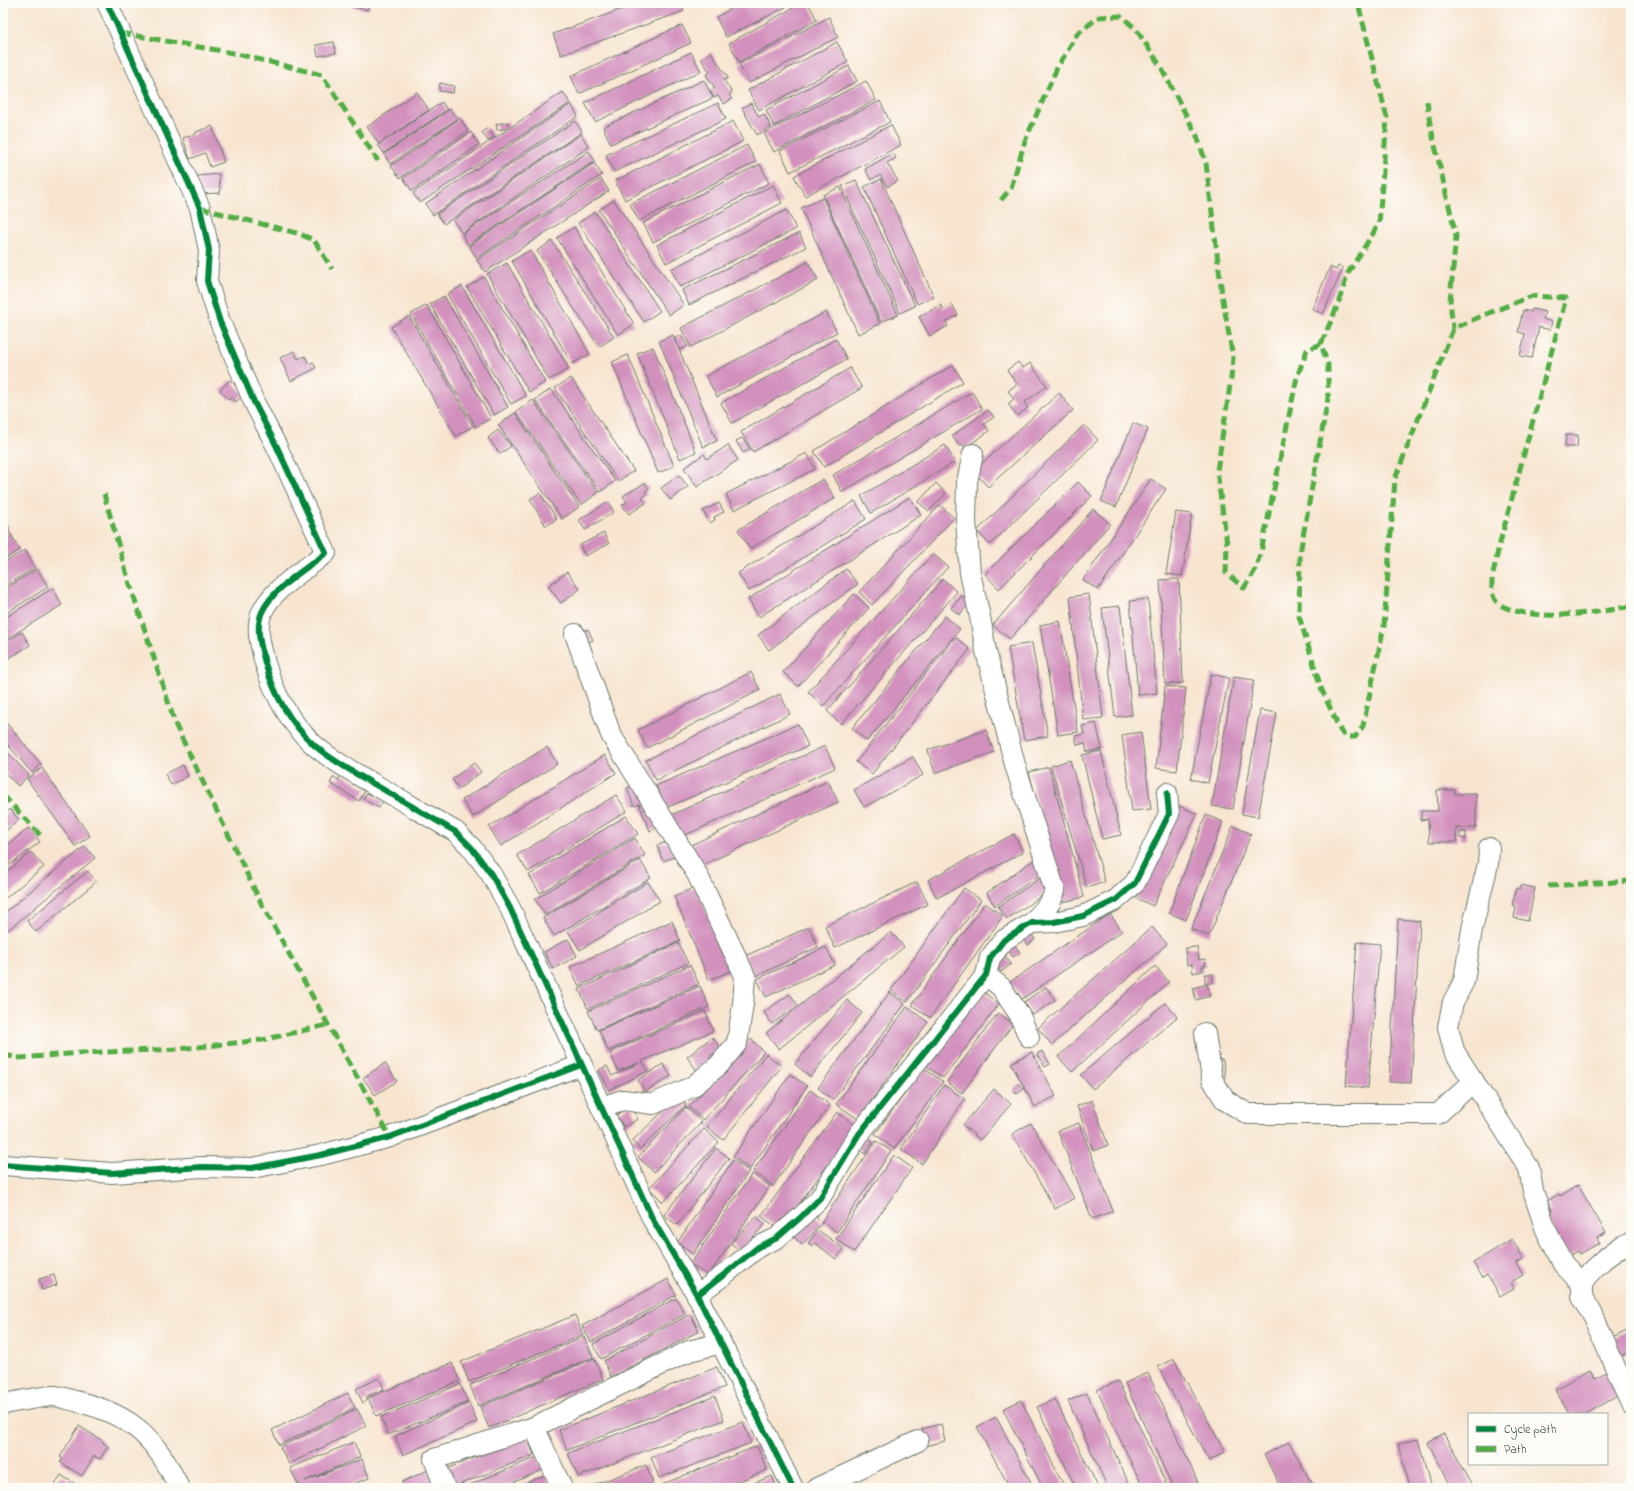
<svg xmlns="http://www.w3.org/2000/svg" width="1634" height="1491" viewBox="0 0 1634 1491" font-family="'Indie Flower',sans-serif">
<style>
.building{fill:#d290bd}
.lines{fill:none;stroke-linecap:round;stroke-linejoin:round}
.street-casing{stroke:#6b786b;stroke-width:22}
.street{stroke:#fff;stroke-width:20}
.quiet{stroke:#52ad45;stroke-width:5;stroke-dasharray:10 5;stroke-linecap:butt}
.cycleway-casing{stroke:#fdfcf7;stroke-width:8}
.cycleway{stroke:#00873e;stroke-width:6}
</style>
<rect width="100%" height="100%" fill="#fdfcf7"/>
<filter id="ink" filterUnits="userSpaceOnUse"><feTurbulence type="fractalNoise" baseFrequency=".025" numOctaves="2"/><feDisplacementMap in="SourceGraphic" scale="8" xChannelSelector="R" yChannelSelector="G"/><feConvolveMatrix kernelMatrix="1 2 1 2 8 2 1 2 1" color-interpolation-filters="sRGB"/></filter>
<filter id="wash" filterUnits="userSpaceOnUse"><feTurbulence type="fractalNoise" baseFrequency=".012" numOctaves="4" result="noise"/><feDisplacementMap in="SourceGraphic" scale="16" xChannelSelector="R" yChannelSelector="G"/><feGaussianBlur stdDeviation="0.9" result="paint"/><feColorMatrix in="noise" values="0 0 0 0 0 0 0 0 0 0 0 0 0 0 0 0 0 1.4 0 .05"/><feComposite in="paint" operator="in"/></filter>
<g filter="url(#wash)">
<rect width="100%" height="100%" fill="#f7e5d0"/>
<g id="blocks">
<g class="building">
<polygon points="352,3 370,3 368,10 352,7"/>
<polygon points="639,3 681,3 684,11 561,55 553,34"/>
<polygon points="742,3 785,3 786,7 726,37 716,17"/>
<polygon points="802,3 808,3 817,20 739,62 729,43"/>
<polygon points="829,17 838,37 749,83 739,64"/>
<polygon points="682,25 691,43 579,94 571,76"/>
<polygon points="334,42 336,53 318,56 316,45"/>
<polygon points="837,42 848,62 759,110 748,90"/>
<polygon points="691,52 701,71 595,122 585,103"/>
<polygon points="711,52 728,78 724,80 732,93 729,95 732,99 724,104 718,96 714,98 710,91 715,88 706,75 710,72 701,59"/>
<polygon points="849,66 857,81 774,126 766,110"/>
<polygon points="704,80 713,98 611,144 603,127"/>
<polygon points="866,81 876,100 774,152 764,133"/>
<polygon points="440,83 454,86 453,93 439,91"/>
<polygon points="417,92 429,110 379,144 367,127"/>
<polygon points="563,92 570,103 420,203 413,193"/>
<polygon points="880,101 890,122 790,172 780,151"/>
<polygon points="442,102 447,110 384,153 378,145"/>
<polygon points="718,103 726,119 614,172 606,155"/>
<polygon points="751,103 759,117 764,114 771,127 757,135 742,108"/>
<polygon points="571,104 578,116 433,215 425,204"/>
<polygon points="450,109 457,119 390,164 384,154"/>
<polygon points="460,118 468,131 400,178 391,166"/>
<polygon points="575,121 582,132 444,224 437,214"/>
<polygon points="733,121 743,141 625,200 615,181"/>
<polygon points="508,122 509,128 497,130 496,124"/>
<polygon points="891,125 901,145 805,196 794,176"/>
<polygon points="212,126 224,162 210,167 205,153 190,159 183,138 196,134 196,132"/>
<polygon points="488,128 494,137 488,141 482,132"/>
<polygon points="471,132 479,145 412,191 403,178"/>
<polygon points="581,134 589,147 462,233 453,220"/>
<polygon points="747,145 756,162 639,221 630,204"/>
<polygon points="589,151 595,161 468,245 462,234"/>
<polygon points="893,153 896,158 887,163 898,181 887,187 880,175 871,180 865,169"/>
<polygon points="594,163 602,175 477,258 469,246"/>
<polygon points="760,164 769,183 653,242 643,223"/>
<polygon points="219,174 220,193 200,194 198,176"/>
<polygon points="601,179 609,191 485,272 477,260"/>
<polygon points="881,179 934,297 917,304 864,187"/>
<polygon points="856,180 915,306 900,313 842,186"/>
<polygon points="773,185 782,203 666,263 657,245"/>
<polygon points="840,187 898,315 881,322 823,195"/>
<polygon points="823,198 880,324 858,334 801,208"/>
<polygon points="614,200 684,305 669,315 599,210"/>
<polygon points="787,210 796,229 680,287 671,269"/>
<polygon points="595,212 660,311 644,322 578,223"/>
<polygon points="574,227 634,324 618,335 557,238"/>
<polygon points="799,233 806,247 689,305 682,290"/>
<polygon points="552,241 614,337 599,347 537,251"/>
<polygon points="530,250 590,354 572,364 512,261"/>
<polygon points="808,262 818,280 691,347 681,328"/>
<polygon points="507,263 569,369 549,380 487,274"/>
<polygon points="1338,266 1343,268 1323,314 1312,309 1330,267 1336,270"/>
<polygon points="484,277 545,382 529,392 467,287"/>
<polygon points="462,286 526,396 511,404 447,294"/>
<polygon points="444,296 508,407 494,415 430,304"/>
<polygon points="952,304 958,315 946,322 948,326 930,336 919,317 941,305 943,309"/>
<polygon points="427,305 491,418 476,427 411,314"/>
<polygon points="1532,309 1545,312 1543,319 1552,322 1550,330 1539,327 1532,358 1520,356 1525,334 1518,332 1523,310 1531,312"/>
<polygon points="826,312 837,332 717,397 706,376"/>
<polygon points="409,316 473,426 456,436 391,327"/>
<polygon points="673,335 717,441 703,447 659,341"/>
<polygon points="681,335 688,346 681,350 674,339"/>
<polygon points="836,339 847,359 732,423 721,403"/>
<polygon points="653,347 696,452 680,459 637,353"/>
<polygon points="294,351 298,359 305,356 309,364 313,362 316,368 291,381 280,358"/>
<polygon points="628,355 674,466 658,473 612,362"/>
<polygon points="1018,362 1023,368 1030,363 1047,386 1024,403 1028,408 1017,416 1008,404 1014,399 1008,391 1017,384 1007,370"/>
<polygon points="953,365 963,382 824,467 814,451"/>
<polygon points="850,368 862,388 753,452 741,432"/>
<polygon points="571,378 634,471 618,481 555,388"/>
<polygon points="230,380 244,394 236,402 231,397 229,400 220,390"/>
<polygon points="551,389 615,481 600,492 535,400"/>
<polygon points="972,392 982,409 842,492 833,475"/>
<polygon points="1059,393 1073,410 988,487 974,471"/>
<polygon points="533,400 598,493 581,505 516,412"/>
<polygon points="988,410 994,417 984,424 989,431 965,448 962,444 959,446 952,436"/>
<polygon points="515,413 579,507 562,519 498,425"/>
<polygon points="1133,423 1148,429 1116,507 1101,501"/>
<polygon points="1084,425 1098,440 990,545 977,531"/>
<polygon points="498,430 511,446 500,454 488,438"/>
<polygon points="1566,435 1578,435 1577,447 1565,447"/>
<polygon points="742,438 750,449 743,453 736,441"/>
<polygon points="728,445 738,460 697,487 684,468 704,454 707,459"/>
<polygon points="945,445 955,462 871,513 861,496"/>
<polygon points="807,453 815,469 734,510 726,494"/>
<polygon points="679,475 688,487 670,500 661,488"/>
<polygon points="823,479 835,498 750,549 738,530"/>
<polygon points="1151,479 1166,489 1098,590 1083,580"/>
<polygon points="1078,482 1092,496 999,589 985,574"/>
<polygon points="645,483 649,489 645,491 647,494 642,498 646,503 629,514 622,505 627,502 623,496"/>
<polygon points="936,483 946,493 929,511 918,502"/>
<polygon points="540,493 557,519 546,526 530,499"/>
<polygon points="910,497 921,515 759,617 748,599"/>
<polygon points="855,501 866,519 749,591 738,573"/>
<polygon points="608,502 614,512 585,530 579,520"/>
<polygon points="719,503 724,512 714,517 715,520 710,523 703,511"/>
<polygon points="940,505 954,518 872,605 859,592"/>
<polygon points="1093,509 1110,524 1010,639 993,625"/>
<polygon points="1176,512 1192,514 1182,576 1166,574"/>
<polygon points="3,518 9,528 3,531"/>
<polygon points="9,531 20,550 3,560 3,535"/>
<polygon points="604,533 609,544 585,556 580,545"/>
<polygon points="25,550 35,568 3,587 3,563"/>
<polygon points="933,554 948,567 823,706 808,692"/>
<polygon points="37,569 48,587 3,615 3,590"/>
<polygon points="846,569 858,584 769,650 758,635"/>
<polygon points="567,572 580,589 561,603 548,586"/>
<polygon points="943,579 957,592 841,724 827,711"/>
<polygon points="1179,579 1183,683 1165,684 1160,580"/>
<polygon points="53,588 62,605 3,641 3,619"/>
<polygon points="854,594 869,608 798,686 783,672"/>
<polygon points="1089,594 1103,718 1083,720 1070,597"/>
<polygon points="962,596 969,604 959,615 951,608"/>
<polygon points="1148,599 1157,693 1138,695 1130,601"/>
<polygon points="1120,606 1132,715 1115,717 1102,608"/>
<polygon points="945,616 960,629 867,741 852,728"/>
<polygon points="1060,621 1078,732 1058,735 1040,625"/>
<polygon points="588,629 593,640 586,643 580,633"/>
<polygon points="22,632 30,645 3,662 3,643"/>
<polygon points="955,637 970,649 872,774 856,762"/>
<polygon points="1032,643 1048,736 1024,740 1008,647"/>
<polygon points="751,672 760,690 647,748 638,730"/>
<polygon points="1211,674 1229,678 1208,783 1191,779"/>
<polygon points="1234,677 1254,680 1233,809 1212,806"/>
<polygon points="1165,686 1186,688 1177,771 1156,768"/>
<polygon points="780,694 790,714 656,780 646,760"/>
<polygon points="1260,710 1277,713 1258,817 1242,814"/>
<polygon points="3,719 41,764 32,773 3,739"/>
<polygon points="1096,723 1102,749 1087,752 1085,743 1077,745 1075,736 1084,734 1082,726"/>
<polygon points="798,724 808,746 666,808 656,786"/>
<polygon points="986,730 994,752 935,773 928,750"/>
<polygon points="1141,732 1151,809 1132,811 1122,735"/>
<polygon points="825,746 835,768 681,837 671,815"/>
<polygon points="547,747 557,764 473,817 462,800"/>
<polygon points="3,748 29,775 18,786 3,771"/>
<polygon points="1101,751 1121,835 1102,839 1082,755"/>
<polygon points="605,755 616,773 501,846 489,827"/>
<polygon points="913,757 923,775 864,807 854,790"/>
<polygon points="1070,760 1105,882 1087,888 1051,766"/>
<polygon points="474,763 481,772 459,789 452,779"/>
<polygon points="183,765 188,776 171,785 165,774"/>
<polygon points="1049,767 1084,897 1063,902 1029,772"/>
<polygon points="42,768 90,836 75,846 27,779"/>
<polygon points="342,774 366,789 359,801 330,783 334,777 338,780"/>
<polygon points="828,781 838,802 701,866 691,845"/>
<polygon points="638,783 660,826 650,831 639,804 634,806 627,788"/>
<polygon points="1437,790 1455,790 1455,794 1476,794 1476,828 1456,828 1457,842 1429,842 1428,819 1421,820 1421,811 1438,811"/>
<polygon points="367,793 383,801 379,808 363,799"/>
<polygon points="616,795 627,811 528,872 517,855"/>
<polygon points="1180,806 1197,814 1153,906 1136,898"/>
<polygon points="10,809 19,820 3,833 3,816"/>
<polygon points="1206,815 1223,822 1186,920 1169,913"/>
<polygon points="626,816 638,834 540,893 529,875"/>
<polygon points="1233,826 1251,834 1209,936 1191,929"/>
<polygon points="29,828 40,842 3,870 3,848"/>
<polygon points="1460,832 1466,832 1466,839 1460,838"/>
<polygon points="1014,834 1023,852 937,898 928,880"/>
<polygon points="635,838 645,855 545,915 535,899"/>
<polygon points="668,842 674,857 663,861 657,845"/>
<polygon points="85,846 95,858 3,934 3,914"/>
<polygon points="31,852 44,867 3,900 3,875"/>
<polygon points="1036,858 1045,871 995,906 987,893"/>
<polygon points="640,860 651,878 554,936 543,918"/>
<polygon points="88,871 96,882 36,932 27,921"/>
<polygon points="1040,878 1049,891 1007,919 998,907"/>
<polygon points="648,882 660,901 580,950 568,931"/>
<polygon points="917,882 928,904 835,948 825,926"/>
<polygon points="1520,885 1535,888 1528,921 1514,918 1516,906 1512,905 1516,888 1520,889"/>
<polygon points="696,887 731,971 709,980 674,896"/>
<polygon points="964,888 981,900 907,1002 891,990"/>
<polygon points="985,903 1003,916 930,1018 912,1005"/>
<polygon points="1110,914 1122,931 1022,999 1010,982"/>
<polygon points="1398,919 1420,921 1411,1083 1389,1082"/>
<polygon points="672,921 680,941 579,986 570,967"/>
<polygon points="809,927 818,947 754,977 745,956"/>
<polygon points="1152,927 1167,944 1052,1045 1038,1028"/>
<polygon points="1029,931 1035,939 1028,945 1021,937"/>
<polygon points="891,932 904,947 779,1049 766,1033"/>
<polygon points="568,939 577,956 553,969 544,952"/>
<polygon points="1013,942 1020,953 1013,957 1006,946"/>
<polygon points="1357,942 1380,944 1368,1088 1346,1086"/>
<polygon points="678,943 688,963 588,1009 579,989"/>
<polygon points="826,947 835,965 766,997 757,979"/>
<polygon points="1197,947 1199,960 1205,959 1206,966 1202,966 1203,971 1193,973 1192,964 1187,965 1185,948"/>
<polygon points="1005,952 1007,955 1005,956 1011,964 1001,972 993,961"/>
<polygon points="690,965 699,984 597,1030 588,1011"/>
<polygon points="1155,966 1169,982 1072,1072 1058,1057"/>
<rect x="1205" y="974" width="8" height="9"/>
<polygon points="1207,984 1210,996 1196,1000 1193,988"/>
<polygon points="700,986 709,1007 608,1051 599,1030"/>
<polygon points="1046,987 1055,1000 1033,1015 1024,1002"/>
<polygon points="982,991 999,1004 943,1078 926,1066"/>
<polygon points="890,992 905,1004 833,1100 818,1088"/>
<polygon points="790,994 798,1005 772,1024 764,1012"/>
<polygon points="847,1000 862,1013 810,1077 795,1064"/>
<polygon points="1165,1003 1177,1017 1093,1089 1081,1075"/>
<polygon points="907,1007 928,1022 858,1119 836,1104"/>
<polygon points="705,1011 713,1031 642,1061 648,1071 609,1090 599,1070 607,1066 612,1076 639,1063 618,1071 610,1052"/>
<polygon points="998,1013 1013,1024 962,1093 947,1082"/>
<polygon points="712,1037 721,1048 709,1057 712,1061 698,1072 687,1057"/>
<polygon points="751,1039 764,1052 703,1120 689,1107"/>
<polygon points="1042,1051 1050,1064 1045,1067 1037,1054"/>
<polygon points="1032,1052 1056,1096 1035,1107 1011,1063"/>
<polygon points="766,1054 782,1066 723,1140 707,1127"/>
<polygon points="1217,1060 1223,1060 1225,1077 1218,1077"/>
<polygon points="385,1063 397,1081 375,1095 363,1078"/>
<polygon points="663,1064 671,1076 645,1092 638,1080"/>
<polygon points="924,1068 943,1082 894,1149 875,1134"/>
<polygon points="790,1074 807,1086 750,1169 733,1157"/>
<polygon points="1019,1084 1024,1089 1017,1094 1013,1089"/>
<polygon points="944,1085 965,1099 922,1164 901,1149"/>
<polygon points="994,1089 1011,1104 980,1140 963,1125"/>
<polygon points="810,1090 830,1105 773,1186 753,1171"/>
<polygon points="678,1097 686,1105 640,1149 632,1141"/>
<polygon points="1092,1100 1108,1145 1093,1151 1077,1106"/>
<polygon points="630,1106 638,1119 624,1127 616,1115"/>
<polygon points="686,1107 702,1122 654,1172 638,1157"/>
<polygon points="837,1112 856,1126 780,1230 761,1216"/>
<polygon points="1031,1123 1074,1198 1055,1209 1012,1134"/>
<polygon points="1079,1123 1113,1211 1092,1219 1058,1131"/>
<polygon points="704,1129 719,1142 663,1202 649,1188"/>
<polygon points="866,1136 873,1142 865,1154 858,1148"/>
<polygon points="876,1141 891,1151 837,1232 822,1221"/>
<polygon points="716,1148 729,1158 677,1225 664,1215"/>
<polygon points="894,1155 912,1168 854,1252 836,1239"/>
<polygon points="733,1160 749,1171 693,1254 677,1243"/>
<polygon points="752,1174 770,1186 708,1276 690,1264"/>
<polygon points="1578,1185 1606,1233 1597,1238 1599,1243 1580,1254 1578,1251 1569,1256 1544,1215 1552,1210 1547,1201 1559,1194 1560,1196"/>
<polygon points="813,1214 822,1223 802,1245 792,1235"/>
<polygon points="756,1216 765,1224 740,1251 731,1243"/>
<polygon points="818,1230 844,1249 836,1259 815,1243 813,1246 808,1243"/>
<polygon points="1512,1239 1524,1259 1516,1263 1523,1275 1511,1282 1514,1288 1500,1296 1487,1275 1483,1278 1473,1263"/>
<polygon points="54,1275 57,1285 42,1290 39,1279"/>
<polygon points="668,1279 676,1295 591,1342 582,1326"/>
<polygon points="676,1298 685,1314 601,1359 593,1344"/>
<polygon points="690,1314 699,1331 611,1377 604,1361"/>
<polygon points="575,1315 583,1335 469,1382 461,1362"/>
<polygon points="1629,1330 1631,1333 1631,1352 1621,1356 1612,1338"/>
<polygon points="584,1337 593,1357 478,1406 470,1385"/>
<polygon points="594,1358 603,1379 489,1428 480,1407"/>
<polygon points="1174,1359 1225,1452 1209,1461 1158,1367"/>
<polygon points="452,1363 460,1381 376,1416 368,1398"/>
<polygon points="717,1367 725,1387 567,1450 559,1430"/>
<polygon points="1590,1370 1595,1378 1606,1372 1619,1395 1586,1414 1569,1414 1555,1389"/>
<polygon points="1148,1373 1198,1482 1185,1488 1173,1488 1125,1383"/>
<polygon points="379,1378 384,1389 366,1397 368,1400 363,1403 356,1389"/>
<polygon points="1118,1381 1168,1488 1143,1488 1097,1390"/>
<polygon points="460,1384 468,1402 388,1435 381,1417"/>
<polygon points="348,1393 355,1408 279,1445 272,1430"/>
<polygon points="1087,1393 1131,1488 1108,1488 1068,1401"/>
<polygon points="715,1396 724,1420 578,1477 568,1453"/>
<polygon points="1055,1399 1098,1487 1095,1488 1076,1488 1037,1407"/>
<polygon points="1021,1400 1065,1488 1043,1488 1003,1409"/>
<polygon points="469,1403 477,1422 403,1455 395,1436"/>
<polygon points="357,1409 366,1426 289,1464 280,1447"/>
<polygon points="996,1417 1034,1488 1010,1488 977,1427"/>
<polygon points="743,1422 751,1443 659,1478 651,1457"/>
<polygon points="941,1424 945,1441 926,1446 922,1429"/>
<polygon points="79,1426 103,1441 103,1443 108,1446 100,1459 94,1456 82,1476 60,1462 63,1459 60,1457"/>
<polygon points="1444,1434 1474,1488 1452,1488 1428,1443"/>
<polygon points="527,1437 534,1455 453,1487 446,1469"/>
<polygon points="1418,1439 1431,1488 1409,1488 1398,1444"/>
<polygon points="354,1442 360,1457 305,1481 362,1459 369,1478 342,1488 300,1488 290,1468"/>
<polygon points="1289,1442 1314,1488 1281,1488 1264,1455"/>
<polygon points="757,1446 767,1470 722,1488 665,1488 663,1484"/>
<polygon points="537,1457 543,1470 500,1488 462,1488"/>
<polygon points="646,1465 653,1483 641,1488 586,1488"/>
<polygon points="428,1470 435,1485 431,1486 432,1488 405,1488 402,1482"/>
<polygon points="61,1475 81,1488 83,1486 87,1488 53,1488"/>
<polygon points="546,1475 551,1488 513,1488"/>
<polygon points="772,1476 777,1488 741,1488"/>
</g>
</g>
</g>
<g filter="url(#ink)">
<use href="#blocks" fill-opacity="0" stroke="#6b786b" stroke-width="1"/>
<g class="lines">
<g class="street-casing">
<g id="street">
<path d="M107,3L200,208L209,250L207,281L220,322L254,402L277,447L326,553C306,569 273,588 262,612C255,628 261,647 265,663C274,694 290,723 314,745C331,760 353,772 372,783C400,799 428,816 456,832L471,847L491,874L510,908L653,1220L697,1295L793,1488"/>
<polyline points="973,454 967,482 966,521 970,573 980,617 986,651 1015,765 1055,891 1050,903 1032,923"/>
<polyline points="575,634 611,735 697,874 745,976 743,1004 737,1043 719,1065 692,1087 653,1104 623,1100 601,1107"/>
<polyline points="1489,848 1488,864 1472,929 1464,981 1453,1002 1448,1027 1454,1051 1529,1168 1533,1191 1546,1230 1563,1264 1582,1284"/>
<polyline points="986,975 1001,987 1019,1014 1029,1037"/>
<polyline points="1205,1033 1212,1079 1225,1100 1248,1114 1438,1114 1474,1081"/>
<polyline points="3,1165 112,1173 202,1167 252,1168 321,1155 390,1137 581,1065"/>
<polyline points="1631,1242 1622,1246 1604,1259 1591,1271 1582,1284 1582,1297 1592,1313 1631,1404"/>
<polyline points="697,1295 725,1274 758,1247 777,1238 800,1218 820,1198 859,1134 986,975 990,958 1004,940 1032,923 1054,922 1083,916 1116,900 1135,883 1169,814 1167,793"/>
<path d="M3,1404C17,1402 41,1396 55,1396C62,1397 71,1400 79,1402C132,1415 157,1439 179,1488"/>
<polyline points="445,1488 434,1459 534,1427"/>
<polyline points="562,1488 534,1427 689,1351 721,1343"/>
<polyline points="817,1488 918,1441"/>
</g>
</g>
<use href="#street" class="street"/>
<g class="quiet">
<polyline points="121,33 233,53 322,75 378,161"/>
<polyline points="1427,101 1430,124 1456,236 1450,300 1453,329"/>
<path d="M1001,200L1011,188L1025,141L1057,68L1078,33L1099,17L1121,16L1136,29L1161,67L1197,136L1206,163L1222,294L1233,358L1231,379L1217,471L1227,544L1226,573L1244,588L1254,572L1261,552L1297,377L1307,350L1321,344L1328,365V398L1300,553L1299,616L1321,688L1340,730L1345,737H1355L1363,726L1384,626L1395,479L1453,329L1479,317L1532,296L1566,298L1498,550C1496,564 1488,585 1494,598C1501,614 1546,616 1561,615C1584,614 1608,611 1631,606"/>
<polyline points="200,208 297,233 314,240 332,269"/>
<polyline points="1321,344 1337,307 1348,273 1379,224 1387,118 1358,3"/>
<polyline points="104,494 126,572 176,726 261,903 390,1137"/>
<polyline points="3,795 40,835"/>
<polyline points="1548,886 1631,881"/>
<polyline points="3,1055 20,1058 81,1053 179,1049 262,1040 327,1025"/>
</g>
<g class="cycleway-casing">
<g id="cycleway">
<path d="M107,3L200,208L209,250L207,281L220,322L254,402L277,447L326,553C306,569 273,588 262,612C255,628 261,647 265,663C274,694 290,723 314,745C331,760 353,772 372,783C400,799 428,816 456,832L471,847L491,874L510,908L653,1220L697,1295L793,1488"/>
<polyline points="3,1165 112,1173 202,1167 252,1168 321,1155 390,1137 581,1065"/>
<polyline points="697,1295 725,1274 758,1247 777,1238 800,1218 820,1198 859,1134 986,975 990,958 1004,940 1032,923 1054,922 1083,916 1116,900 1135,883 1169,814 1167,793"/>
</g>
</g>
<use href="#cycleway" class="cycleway"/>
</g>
</g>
<rect width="1634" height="1491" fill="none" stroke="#fdfcf7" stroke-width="16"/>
<rect x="1468" y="1413" width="140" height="52" fill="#fdfcf7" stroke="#a4b0a9"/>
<rect x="1476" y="1426" width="20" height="6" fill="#00873e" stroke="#a4b0a9"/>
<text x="1504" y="1433" font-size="12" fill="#1f3d34">Cycle path</text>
<rect x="1476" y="1446" width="20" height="6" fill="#52ad45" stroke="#a4b0a9"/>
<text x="1504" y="1453" font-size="12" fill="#1f3d34">Path</text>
</svg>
